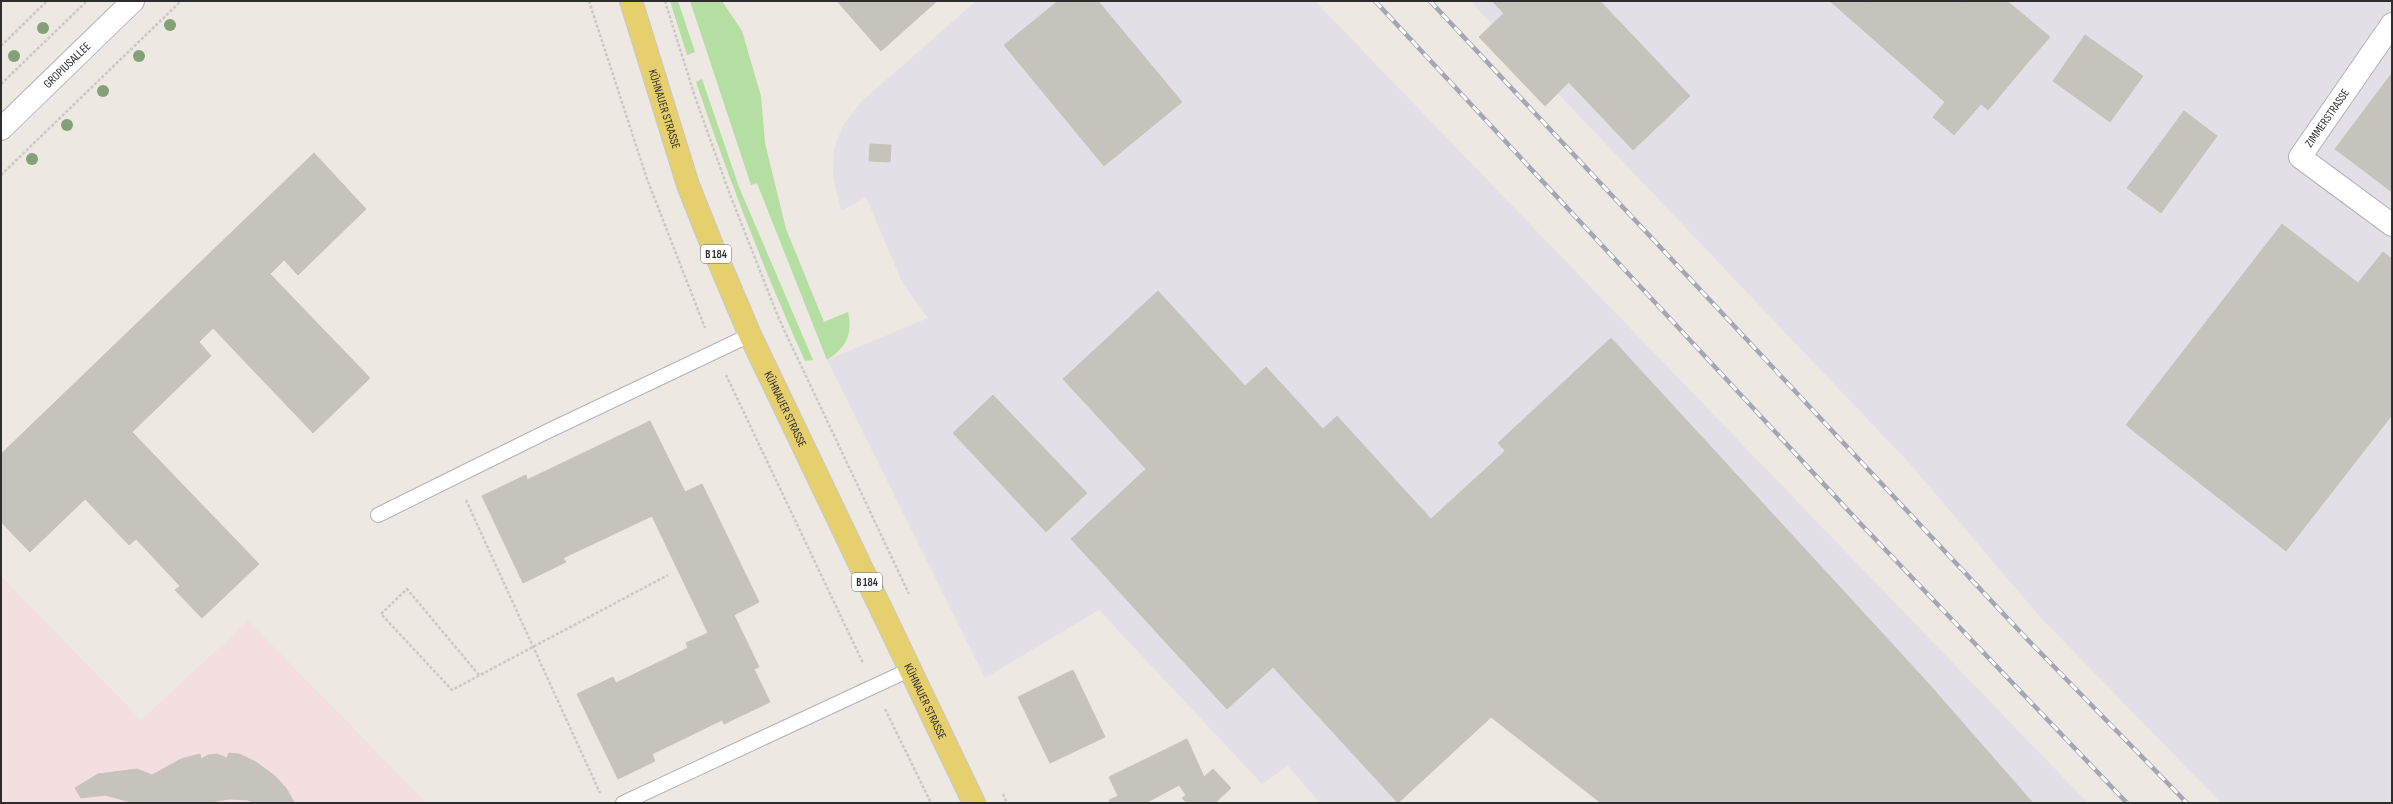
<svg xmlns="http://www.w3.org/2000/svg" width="2393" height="804" viewBox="0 0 2393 804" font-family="'Sofia Sans Condensed',sans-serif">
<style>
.industrial{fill:#e2e0e6}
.medical{fill:#f3dfdf}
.green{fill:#b4dea2}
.building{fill:#c6c2bc;stroke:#c9c4ba}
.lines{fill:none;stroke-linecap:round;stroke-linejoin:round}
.service-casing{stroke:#b1b2bc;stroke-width:16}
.minor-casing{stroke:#b1b2bc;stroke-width:24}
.tertiary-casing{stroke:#b1b2bc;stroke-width:24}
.primary-casing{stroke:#c8c8c8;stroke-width:24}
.path{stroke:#c8c8c8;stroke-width:2.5;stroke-dasharray:3 2;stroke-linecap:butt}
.service{stroke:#fff;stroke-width:14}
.minor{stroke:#fff;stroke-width:22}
.tertiary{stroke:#fff;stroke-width:22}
.primary{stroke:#e6cf6d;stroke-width:22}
.rail-casing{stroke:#a4a5b5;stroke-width:4.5}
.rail{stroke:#fff;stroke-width:3;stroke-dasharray:9;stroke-linecap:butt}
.tree{fill:#83a077}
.labels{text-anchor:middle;stroke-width:3;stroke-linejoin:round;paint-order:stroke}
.shield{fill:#fff;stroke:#6c6c6c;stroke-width:1}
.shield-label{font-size:11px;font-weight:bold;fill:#2d2d2d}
.street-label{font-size:12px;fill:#2d2d2d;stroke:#fff}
</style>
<rect width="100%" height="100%" fill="#ede8e1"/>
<g class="industrial">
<polygon points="976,1 1315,1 2088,803 1601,803 1491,717 1398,803 1320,803 1288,766 1262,784 1099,610 985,678 827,360 928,318 902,282 866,197 841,211 833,176 834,149 843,125 862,101"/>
<polygon points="1470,1 2392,1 2392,803 2221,803 2040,617 1911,465"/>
</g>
<polygon class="medical" points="1,576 141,720 248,621 427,803 1,803"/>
<g class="green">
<polygon points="670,1 678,1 695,52 687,55"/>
<path d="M690,1H722L742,31L761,96L765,143L786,229L824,322L848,312C853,334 846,348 827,360L757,183L751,185Z"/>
<path d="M702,79L739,187L813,360L805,361C764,270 728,177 696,82Z"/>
</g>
<g class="building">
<polygon points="837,1 937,1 881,51"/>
<polygon points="1058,1 1098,1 1182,102 1104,166 1004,45"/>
<polygon points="1492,1 1600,1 1690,96 1633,150"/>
<polygon points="1830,1 1863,1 1981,104 1954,135 1933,117 1945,102"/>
<polygon points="1863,1 1959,1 2029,61 1988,110"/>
<polygon points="1959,1 2007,1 2050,37 2029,61"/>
<polygon points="1504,13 1569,82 1545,106 1479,37"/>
<polygon points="2085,35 2143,76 2110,122 2053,81"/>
<polygon points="2392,73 2392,192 2335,149"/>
<polygon points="2184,111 2217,136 2161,213 2127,188"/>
<polygon points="870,144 891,145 890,162 869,161"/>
<polygon points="314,153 366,209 298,275 284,260 270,274 370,378 313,433 213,328 199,342 211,356 132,432 259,564 202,618 175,590 180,586 136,539 129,545 85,499 30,552 1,522 1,454"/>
<polygon points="2282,224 2358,283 2383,252 2392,259 2392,415 2286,551 2126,425"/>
<polygon points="1158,291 1245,386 1266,367 1323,429 1337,416 1431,519 1505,451 1631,588 1398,803 1273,667 1227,709 1071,539 1146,469 1063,379"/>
<polygon points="1611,338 1928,683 1814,788 1498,443"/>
<polygon points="993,395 1087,493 1046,532 953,433"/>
<polygon points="650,421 685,492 702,484 759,602 734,615 759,667 754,669 770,702 724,724 722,720 652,754 655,761 618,779 577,694 613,677 616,683 688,648 686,643 708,633 652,516 563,558 566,562 523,583 482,496 526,475 527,480"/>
<polygon points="1631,588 1814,788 1803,803 1601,803 1491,717"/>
<polygon points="1073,670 1105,737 1050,763 1018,697"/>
<polygon points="1928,683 2033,803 1803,803 1814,788"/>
<polygon points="1187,739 1204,777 1213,769 1231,788 1215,803 1187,803 1182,798 1186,795 1179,785 1146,803 1110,803 1109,800 1118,796 1109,777"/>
<polygon points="229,753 239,754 256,762 275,776 286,788 294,802 255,803 248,800 229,799 205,803 134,803 105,795 81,798 75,788 98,774 137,769 152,775 181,759 200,754 201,759 208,755 217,754 227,758"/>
</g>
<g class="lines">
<g class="service-casing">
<g id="service">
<polyline points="378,515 546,432 750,335"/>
<polyline points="623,803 909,670"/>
</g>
</g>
<g class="minor-casing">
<polyline id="minor" points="2392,24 2300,157 2392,225"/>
</g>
<g class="tertiary-casing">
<g id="tertiary">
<path id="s1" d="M1,129L133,1"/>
</g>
</g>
<g class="primary-casing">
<g id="primary">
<path id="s2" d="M631,1L688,185L711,243L750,335L974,803"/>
</g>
</g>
<g class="path">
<polyline points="589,1 647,179 705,328"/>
<polyline points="665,1 695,97 729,192 779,319 909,594"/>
<polyline points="1,46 47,1"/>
<polyline points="1,84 87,1"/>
<polyline points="1,175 181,1"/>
<polyline points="726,375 863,663"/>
<polyline points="466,500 600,793"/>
<polyline points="479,675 407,589 381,614 452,690 668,575"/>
<polyline points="885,709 931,803"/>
<polyline points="1003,794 1007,803"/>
</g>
<use href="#service" class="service"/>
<use href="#minor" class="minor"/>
<use href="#tertiary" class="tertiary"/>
<use href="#primary" class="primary"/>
<g class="rail-casing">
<g id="rail">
<polyline points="1375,1 1858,521 2127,803"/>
<polyline points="1430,1 2026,638 2187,803"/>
</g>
</g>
<use href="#rail" class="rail"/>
</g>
<g class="tree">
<circle cx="170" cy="25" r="6"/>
<circle cx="43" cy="28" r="6"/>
<circle cx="14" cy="56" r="6"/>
<circle cx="139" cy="56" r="6"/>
<circle cx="103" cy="91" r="6"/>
<circle cx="67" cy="125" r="6"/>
<circle cx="32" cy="159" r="6"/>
</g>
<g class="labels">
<g class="shield">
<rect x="701" y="245" width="30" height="18" rx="3"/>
<rect x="852" y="573" width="30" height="18" rx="3"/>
</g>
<g class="shield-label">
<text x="716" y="258">B 184</text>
<text x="867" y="586">B 184</text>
</g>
<g class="street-label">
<text dy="4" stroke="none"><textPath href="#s1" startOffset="92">GROPIUSALLEE</textPath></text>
<text dy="4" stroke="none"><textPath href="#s2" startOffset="113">KÜHNAUER STRASSE</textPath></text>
<text transform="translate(2327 118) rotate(-55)" y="4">ZIMMERSTRASSE</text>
<text dy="4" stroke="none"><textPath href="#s2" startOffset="437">KÜHNAUER STRASSE</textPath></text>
<text dy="4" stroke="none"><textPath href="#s2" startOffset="761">KÜHNAUER STRASSE</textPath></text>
</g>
</g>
<rect width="2393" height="804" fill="none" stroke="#2d2d2d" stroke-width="4"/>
</svg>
